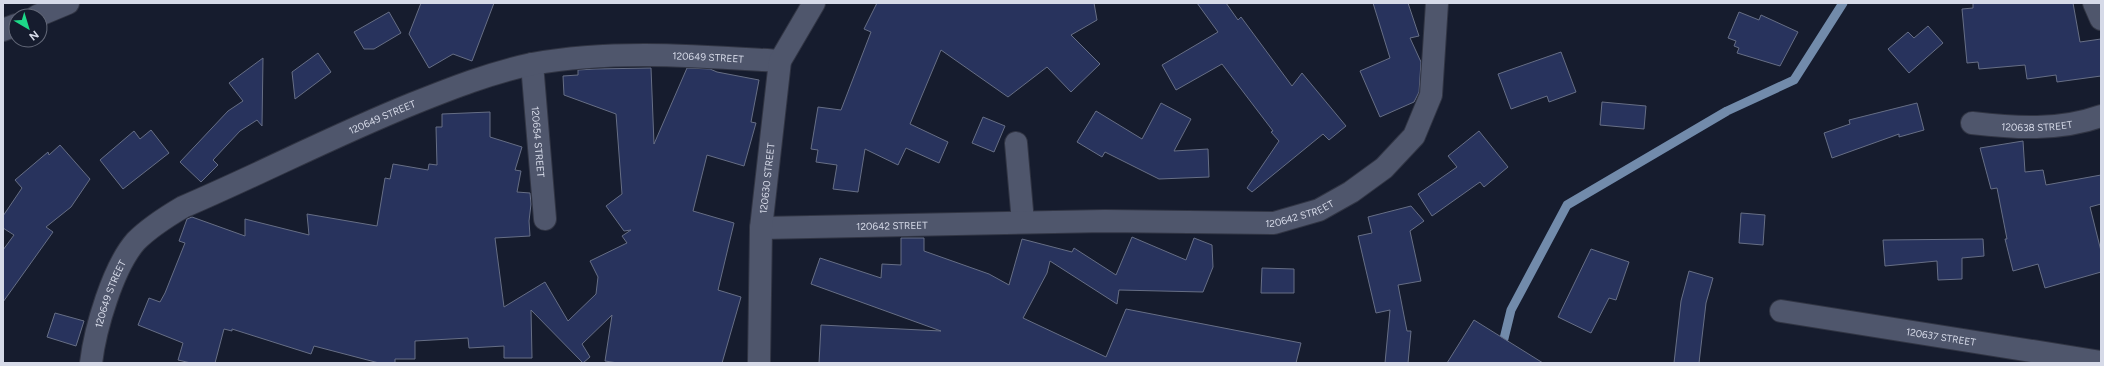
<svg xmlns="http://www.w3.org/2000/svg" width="2104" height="366" viewBox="0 0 2104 366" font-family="Figtree,sans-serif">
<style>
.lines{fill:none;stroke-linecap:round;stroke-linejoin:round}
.stream{stroke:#728bab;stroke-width:9}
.building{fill:#28335d;stroke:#666e85}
.minor-casing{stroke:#313544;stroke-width:24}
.secondary-casing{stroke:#313544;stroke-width:24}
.minor{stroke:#4f566c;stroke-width:22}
.secondary{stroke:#4f566c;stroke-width:22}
.labels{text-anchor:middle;stroke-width:3;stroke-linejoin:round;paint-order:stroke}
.street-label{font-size:10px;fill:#d6dae8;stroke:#161c2e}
</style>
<rect width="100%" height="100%" fill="#161c2e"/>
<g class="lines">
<polyline class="stream" points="1498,363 1511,310 1567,205 1727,111 1794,80 1843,3"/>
</g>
<g class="building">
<polygon points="421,3 494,3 472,61 453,54 429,68 409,34"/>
<polygon points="877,3 1094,3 1097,20 1071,35 1100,64 1071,92 1047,67 1008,97 941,50 910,124 948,142 939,163 906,148 898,165 865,149 858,192 833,189 837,165 816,162 818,150 811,149 818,107 841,110 871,32 864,29"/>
<polygon points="1197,3 1226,3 1238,20 1241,17 1292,86 1302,73 1346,126 1329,140 1323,134 1252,192 1247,188 1279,141 1271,132 1273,131 1222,64 1176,90 1162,65 1218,32"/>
<polygon points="1373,3 1408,3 1419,36 1410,38 1421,62 1419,92 1414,102 1380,117 1360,71 1390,58"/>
<polygon points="1973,3 2073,3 2080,42 2101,39 2101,76 2057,82 2056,75 2027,79 2025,65 1979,69 1978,62 1967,63 1962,9 1973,8"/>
<polygon points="389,12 401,33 374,49 364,49 354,32"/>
<polygon points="1739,12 1759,20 1761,15 1798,32 1780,66 1737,53 1739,48 1734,46 1736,41 1728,38"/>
<polygon points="1928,26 1943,43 1909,73 1888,49 1908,32 1914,38"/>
<polygon points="1561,52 1576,92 1549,102 1547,96 1511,109 1498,74"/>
<polygon points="318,53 331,72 295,99 292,72"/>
<polygon points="263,58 262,126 257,120 240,131 213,160 218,165 201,182 180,162 228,111 243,101 229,83"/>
<polygon points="651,68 654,144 687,68 710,69 717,72 759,80 751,122 756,123 744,166 707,155 693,211 734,223 718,290 741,297 722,363 618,363 605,361 612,315 582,344 590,357 583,363 531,310 532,358 504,358 504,346 469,348 468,338 415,341 415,359 395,359 395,363 379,363 314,346 311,354 232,329 232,331 224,329 215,363 191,363 178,360 183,343 138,325 149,298 160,302 165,293 185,243 179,241 187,219 192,217 245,236 245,219 309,235 307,214 377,226 385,178 390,179 393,164 428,170 429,164 437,165 436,127 442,127 442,114 490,112 490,137 522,147 515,170 521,171 517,192 530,193 531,204 529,221 530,236 495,238 504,307 545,282 568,321 596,294 598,277 590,261 627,243 622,236 631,230 624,231 606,206 622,194 616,114 564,95 563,76 578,75 578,70 595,69"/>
<polygon points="1602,102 1646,106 1644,129 1600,125"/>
<polygon points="1161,103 1191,119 1174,151 1208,149 1209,177 1159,179 1105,152 1102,157 1077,142 1096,111 1142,139"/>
<polygon points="1917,103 1924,130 1899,137 1899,134 1832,158 1824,133 1850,124 1849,120"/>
<polygon points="983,117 1005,126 994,152 972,143"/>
<polygon points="151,130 169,153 123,189 100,160 134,131 140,139"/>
<polygon points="1479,131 1508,167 1484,187 1480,182 1432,216 1418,194 1457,167 1448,156"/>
<polygon points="2023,141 2025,172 2043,170 2046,185 2101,175 2101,204 2090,207 2101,251 2101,272 2045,288 2038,264 2013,271 2005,239 2007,239 1997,188 1991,189 1980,148"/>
<polygon points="60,145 90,179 71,207 46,227 53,232 3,302 3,250 14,235 3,228 3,216 22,188 15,180 48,152 49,155"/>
<polygon points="1411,206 1424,221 1410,231 1421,281 1398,285 1407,331 1411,331 1408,363 1385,363 1390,310 1376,313 1358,236 1372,233 1368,217"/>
<polygon points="1741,213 1765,215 1763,245 1739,243"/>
<polygon points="1132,237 1186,260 1194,238 1212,245 1213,267 1203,292 1119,290 1117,304 1050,261 1047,273 1023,318 1106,357 1126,309 1301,343 1296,363 819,363 821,325 941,331 811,284 820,258 881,278 882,264 901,265 901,238 924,238 924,251 989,274 1009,285 1022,239 1072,252 1074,248 1116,275"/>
<polygon points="1983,239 1984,256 1962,258 1962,279 1938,280 1937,261 1885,266 1883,240"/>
<polygon points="1591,249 1629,262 1616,300 1609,298 1591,333 1558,317"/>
<polygon points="1262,268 1294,269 1294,293 1261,293"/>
<polygon points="1689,271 1713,278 1706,303 1699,363 1674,363 1681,301"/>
<polygon points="55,313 84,321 76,346 47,337"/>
<polygon points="1474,320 1543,363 1447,363"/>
</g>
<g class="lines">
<g class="minor-casing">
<g id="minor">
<polyline points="2094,3 2101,19"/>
<path id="s1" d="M532,64L545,219"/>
<path id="s2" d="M1972,123C2015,128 2059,131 2101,116"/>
<polyline points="1016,143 1023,222"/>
<path id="s3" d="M761,228L1105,221L1274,223L1319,210L1351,192L1384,168L1414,136L1431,95L1437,3"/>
<path id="s4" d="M1781,311L2101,362"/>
<path id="s5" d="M91,363C95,329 113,267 136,241C150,227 166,217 183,207C260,174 335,135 412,104C452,88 490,73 532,64C614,49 697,56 780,61"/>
<path id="s6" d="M759,363L761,228L780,61L814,3"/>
</g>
</g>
<g class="secondary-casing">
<g id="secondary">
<polyline points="37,16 68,3"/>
<polyline points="3,30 16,25"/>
</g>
</g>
<use href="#minor" class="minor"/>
<use href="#secondary" class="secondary"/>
</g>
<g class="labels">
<g class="street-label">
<text dy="4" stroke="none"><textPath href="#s5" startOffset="744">120649 STREET</textPath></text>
<text dy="4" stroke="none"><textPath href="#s5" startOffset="408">120649 STREET</textPath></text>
<text dy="4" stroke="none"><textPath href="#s2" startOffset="65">120638 STREET</textPath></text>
<text dy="4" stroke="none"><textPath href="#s1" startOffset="78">120654 STREET</textPath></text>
<text dy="4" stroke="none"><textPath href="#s6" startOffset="185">120630 STREET</textPath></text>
<text dy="4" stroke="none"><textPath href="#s3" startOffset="540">120642 STREET</textPath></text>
<text dy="4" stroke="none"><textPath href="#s3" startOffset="131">120642 STREET</textPath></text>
<text dy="4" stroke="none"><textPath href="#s5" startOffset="72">120649 STREET</textPath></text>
<text dy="4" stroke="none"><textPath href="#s4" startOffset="162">120637 STREET</textPath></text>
</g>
</g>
<rect width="2104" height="366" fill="none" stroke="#d6dae8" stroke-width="8"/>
<g transform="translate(28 28) rotate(142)"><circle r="19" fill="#161c2e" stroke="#636878"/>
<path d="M0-3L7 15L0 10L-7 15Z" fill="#1dd988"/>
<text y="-6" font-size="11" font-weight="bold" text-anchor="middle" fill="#d6dae8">N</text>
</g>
</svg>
